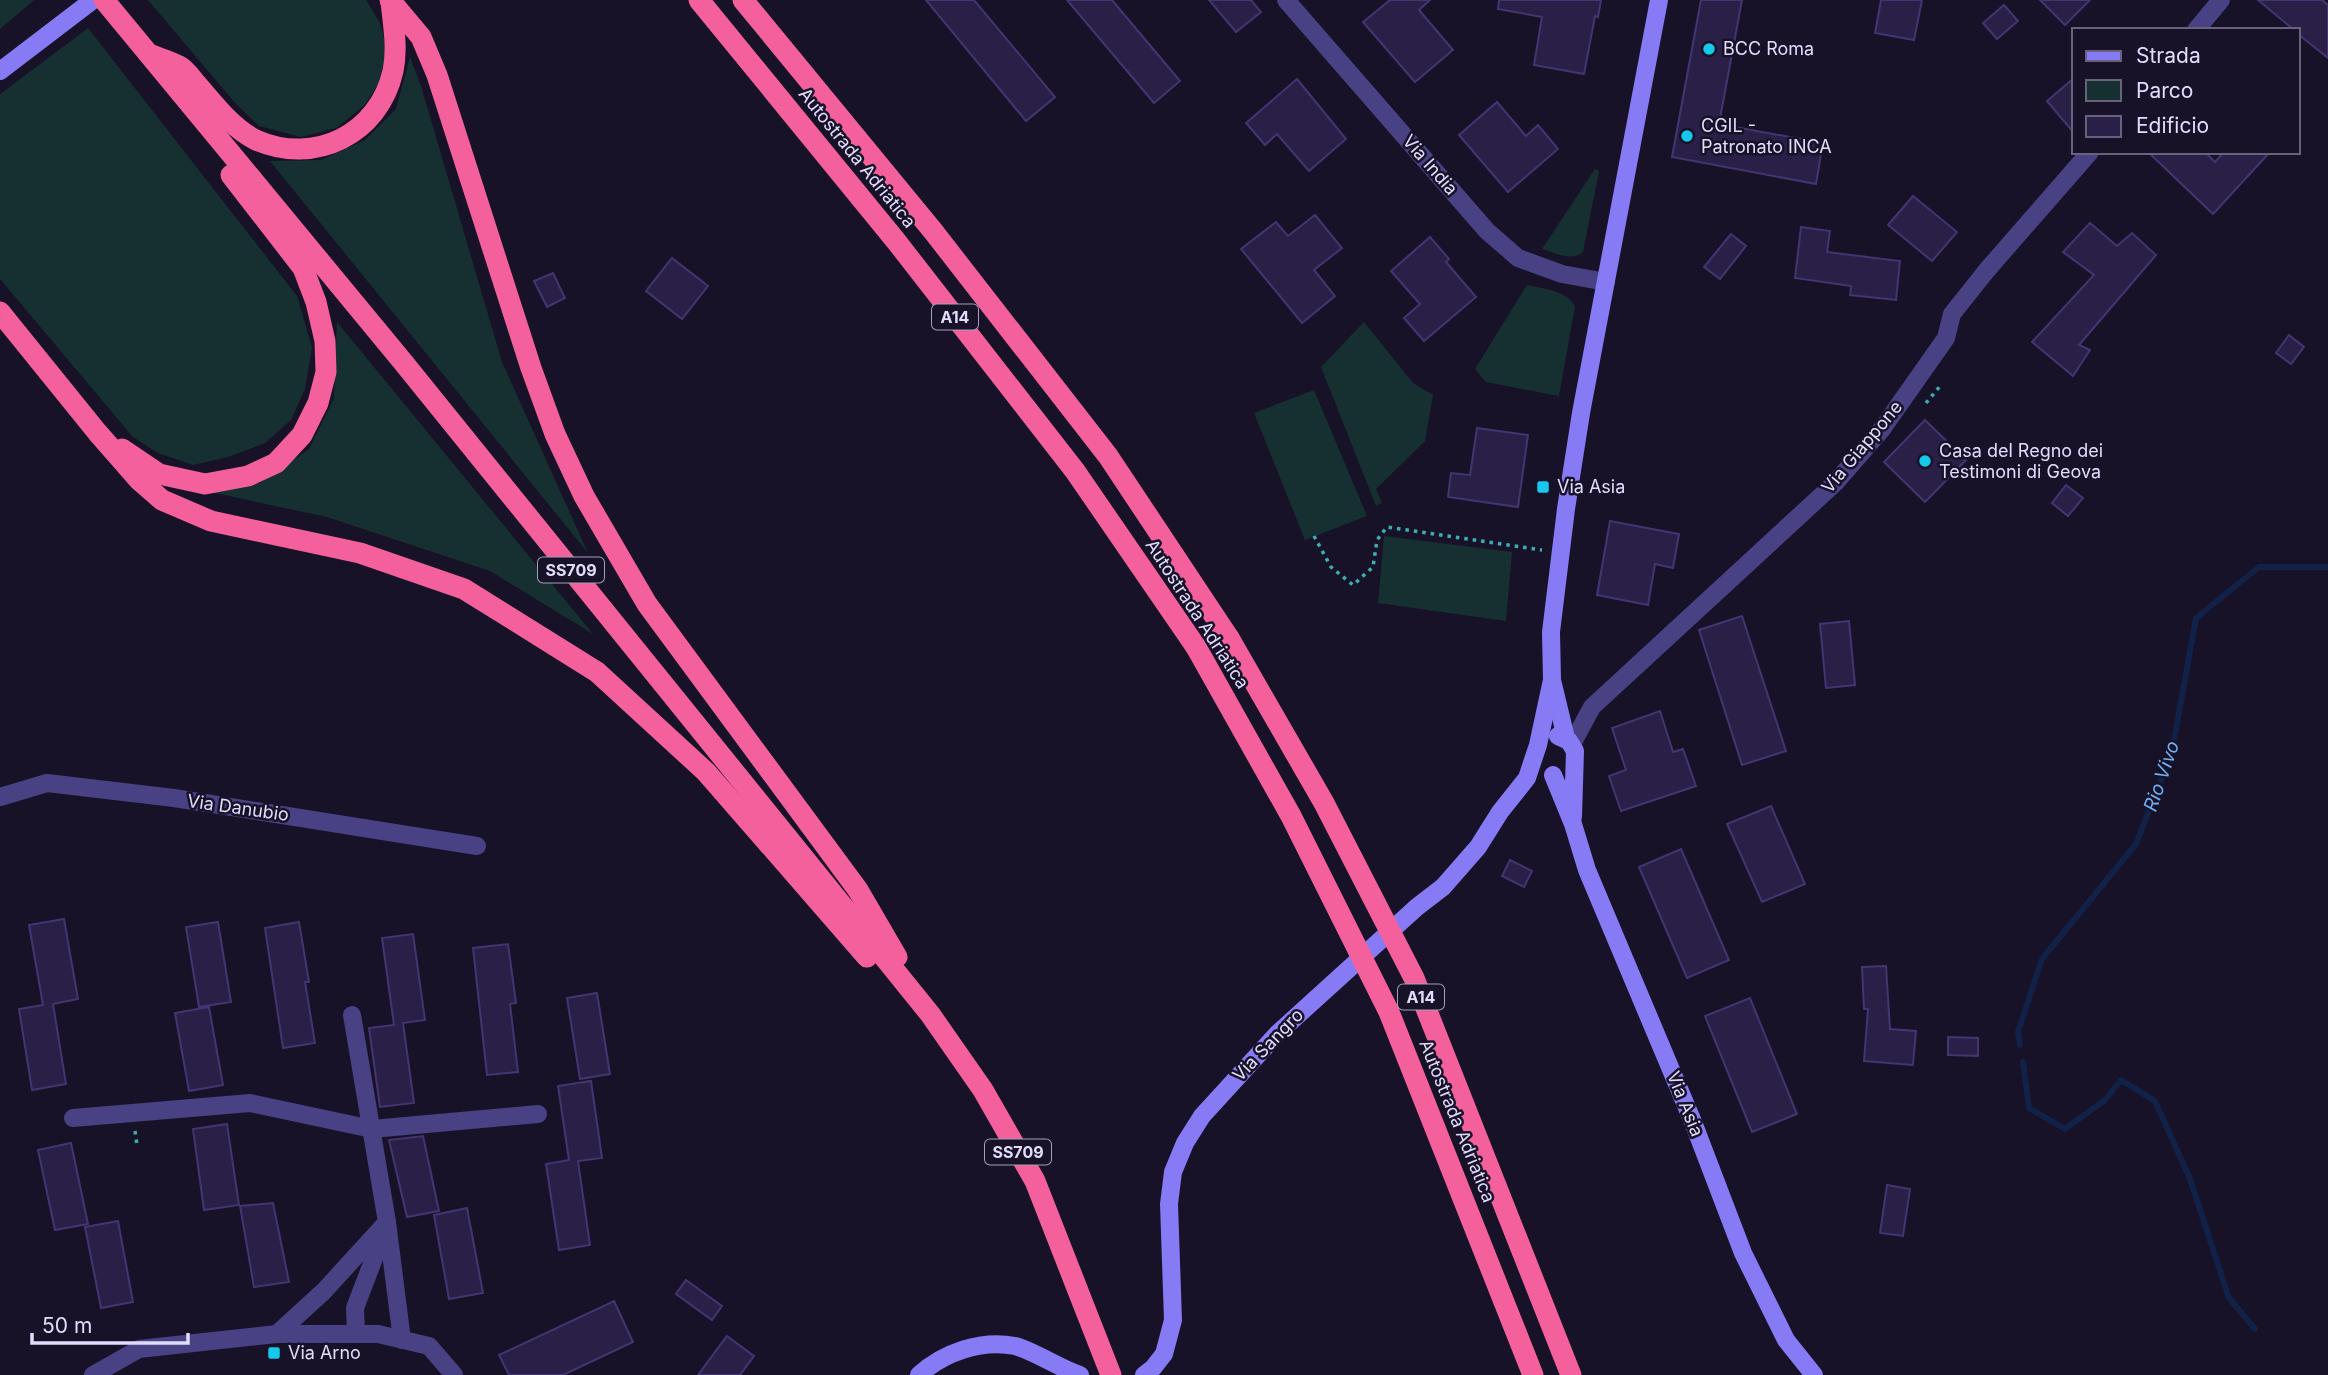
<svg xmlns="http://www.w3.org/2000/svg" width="2328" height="1375" viewBox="0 0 2328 1375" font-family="Inter,sans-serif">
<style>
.green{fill:#163031}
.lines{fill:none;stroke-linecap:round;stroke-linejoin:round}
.stream{stroke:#112148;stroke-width:6}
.building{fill:#2a2047;stroke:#443471;stroke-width:2}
.path{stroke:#3ab0b2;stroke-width:3.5;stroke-dasharray:3.5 5;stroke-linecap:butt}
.street{stroke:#484183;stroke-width:18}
.secondary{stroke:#867af5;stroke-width:18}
.highway{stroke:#f3609c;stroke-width:21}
.highway-bridge{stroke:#f3609c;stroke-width:21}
.poi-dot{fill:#17c8ed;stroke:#171227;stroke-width:2.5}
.labels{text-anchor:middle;stroke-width:5;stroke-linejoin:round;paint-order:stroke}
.shield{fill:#171227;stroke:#a49fbc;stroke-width:2}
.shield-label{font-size:16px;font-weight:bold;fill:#e1dbfc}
.poi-label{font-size:18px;fill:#e1dbfc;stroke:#171227;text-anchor:start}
.street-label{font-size:18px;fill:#e1dbfc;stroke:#171227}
.water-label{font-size:19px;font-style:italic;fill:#72aef4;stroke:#171227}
</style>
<rect width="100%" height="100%" fill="#171227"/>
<g class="green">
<polygon points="0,0 34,0 0,29"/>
<polygon points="148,0 366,0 380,23 387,50 379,82 365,105 336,128 301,137 259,126 236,104"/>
<polygon points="88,28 297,296 312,347 305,389 291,420 265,443 228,457 193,465 158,453 133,437 0,279 0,94"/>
<polygon points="410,57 421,86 502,362 588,553 270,161 321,160 365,140 396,109"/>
<path d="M1595,169L1599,171L1583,252C1571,262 1556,253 1542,249Z"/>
<path d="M1527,285C1544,289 1566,290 1575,306L1559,396L1486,382L1475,369Z"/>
<polygon points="337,322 593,634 490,571 327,517 191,488 260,483 309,449 334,398"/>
<polygon points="1364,322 1413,383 1433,395 1425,441 1376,489 1382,503 1376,506 1321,367"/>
<polygon points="1314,390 1367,516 1305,540 1254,413"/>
<polygon points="1384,536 1512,552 1506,621 1378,603"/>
</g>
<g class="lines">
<g class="stream">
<polyline points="2020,1045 2018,1032 2042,959 2136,844 2172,752 2196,618 2259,567 2328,567"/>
<polyline points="2023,1062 2029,1108 2065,1129 2105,1100 2121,1080 2155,1101 2190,1179 2229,1298 2255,1329"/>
</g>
</g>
<g class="building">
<polygon points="926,0 974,0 1055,97 1026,121"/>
<polygon points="1067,0 1112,0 1180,81 1154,103"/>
<polygon points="1209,0 1251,0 1261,12 1236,32"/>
<polygon points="1390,0 1430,0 1419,10 1453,50 1415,82 1363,22"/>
<polygon points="1499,0 1601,0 1598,17 1595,16 1584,74 1534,65 1542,17 1498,9"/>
<polygon points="1701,0 1742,0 1719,124 1823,143 1816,184 1672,157"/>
<polygon points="1881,0 1922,0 1914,40 1875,33"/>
<polygon points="2040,0 2090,0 2065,25"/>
<polygon points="2258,0 2322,0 2328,5 2328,58 2298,34 2298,30 2294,30"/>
<polygon points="2004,5 2018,21 1997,39 1983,23"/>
<polygon points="2074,78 2074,133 2047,101"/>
<polygon points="1297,79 1346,139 1309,171 1277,134 1265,145 1246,123"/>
<polygon points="1497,102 1526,136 1538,125 1558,149 1508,192 1459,135"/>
<polygon points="2148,152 2205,152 2215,162 2224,152 2270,152 2213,214"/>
<polygon points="1913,196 1957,232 1932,261 1888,225"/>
<polygon points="1315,215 1342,248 1314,270 1335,296 1302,323 1241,249 1276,222 1288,236"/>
<polygon points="2090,223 2117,246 2132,233 2156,255 2079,345 2090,350 2073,376 2032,342 2094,275 2063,252"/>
<polygon points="1801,227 1830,231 1827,252 1900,261 1896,300 1850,295 1851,286 1795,278"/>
<polygon points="1731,234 1746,246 1720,279 1704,267"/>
<polygon points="1430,237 1449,259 1446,262 1476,297 1424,341 1404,318 1420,304 1391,271"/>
<polygon points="672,258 708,286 682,319 646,291"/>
<polygon points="553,273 565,298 547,307 534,281"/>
<polygon points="2289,335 2304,347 2291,364 2276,353"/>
<polygon points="1925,420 1966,460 1925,502 1884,462"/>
<polygon points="1477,428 1528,435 1518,507 1448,497 1451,473 1470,475"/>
<polygon points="2066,485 2083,498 2068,516 2052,503"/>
<polygon points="1610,521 1679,534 1673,568 1655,564 1648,605 1597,595"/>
<polygon points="1742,616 1786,751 1742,765 1699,630"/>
<polygon points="1849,621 1855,685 1826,688 1820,624"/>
<polygon points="1660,711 1673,752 1683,749 1696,786 1621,811 1609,776 1626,770 1612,728"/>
<polygon points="1771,806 1805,884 1762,902 1727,824"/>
<polygon points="1681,849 1729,960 1687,978 1639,867"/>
<polygon points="1510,860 1532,871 1524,887 1502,876"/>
<polygon points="64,919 78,999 53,1004 66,1084 32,1090 19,1009 43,1005 29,925"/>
<polygon points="218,922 231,1002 199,1007 186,927"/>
<polygon points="299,922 309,982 305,982 315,1043 283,1048 265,928"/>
<polygon points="413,934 425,1020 403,1023 414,1103 380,1107 369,1028 394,1025 382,938"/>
<polygon points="508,944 516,1003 510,1004 518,1072 487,1075 473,948"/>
<polygon points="1886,966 1890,1029 1916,1031 1913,1065 1864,1061 1868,1009 1864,1009 1862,967"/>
<polygon points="597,993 610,1074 580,1079 567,998"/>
<polygon points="1750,998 1797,1114 1752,1132 1705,1016"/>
<polygon points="209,1007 223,1085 189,1091 175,1013"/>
<polygon points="1948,1037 1978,1038 1978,1056 1948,1055"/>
<polygon points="591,1081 602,1158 578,1161 590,1245 559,1250 546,1164 569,1160 558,1086"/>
<polygon points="227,1124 239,1205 204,1210 193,1129"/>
<polygon points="423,1136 439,1211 407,1217 389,1140"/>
<polygon points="71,1143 88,1224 55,1230 38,1150"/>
<polygon points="1887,1185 1910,1189 1903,1236 1880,1233"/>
<polygon points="273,1203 289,1282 254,1287 240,1206"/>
<polygon points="467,1208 483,1293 449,1299 434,1215"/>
<polygon points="118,1221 133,1302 101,1308 85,1227"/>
<polygon points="686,1280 722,1306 712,1320 676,1294"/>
<polygon points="614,1301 633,1342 563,1375 509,1375 499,1355"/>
<polygon points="727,1336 754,1356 740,1375 698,1375"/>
</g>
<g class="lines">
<g class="path">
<polyline points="1926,403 1941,385"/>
<polyline points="1314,536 1331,567 1353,585 1373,567 1377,540 1387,527 1542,550"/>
<polyline points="135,1131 137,1145"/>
</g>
<g class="street">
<polyline points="1286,0 1487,231 1518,258 1562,274 1606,282"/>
<polyline points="2196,30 2221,0"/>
<polyline points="1572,744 1592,707 1835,483 1882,429 1946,338 1952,314 1987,270 2090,152"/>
<polyline points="0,797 47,783 174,798 477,846"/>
<polyline points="352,1015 387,1222 402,1340"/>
<polyline points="73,1118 250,1103 372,1129 538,1114"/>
<polyline points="277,1334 324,1291 387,1222"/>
<polyline points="356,1334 355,1308 384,1232"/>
<polyline points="93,1375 139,1349 277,1334 378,1334 429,1346 454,1375"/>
</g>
<g class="secondary">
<polyline points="0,71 93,0"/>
<polyline points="1558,736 1569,741 1575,751 1573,817"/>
<polyline points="1566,738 1552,680 1551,632 1566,509 1581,413 1659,0"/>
<polyline points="1553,775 1573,824 1587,870 1693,1122 1743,1253 1786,1340 1814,1375"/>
<path d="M919,1375C943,1353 981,1339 1015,1346C1034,1351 1059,1368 1080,1375"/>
<polyline points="1144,1375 1153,1368 1164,1354 1173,1320 1169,1204 1173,1172 1185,1143 1202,1116 1277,1034 1417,907 1443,887 1478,847 1500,812 1527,778 1538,745 1552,680"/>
</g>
<g class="highway">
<polyline points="104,0 403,362 930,1014 983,1090 1035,1181 1111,1375"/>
<polyline points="390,0 421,37 437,75 531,368 555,434 584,496 647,604 858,890 897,957"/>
<polyline points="699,0 896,241 1075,471 1196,647"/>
<polyline points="743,0 933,231 1108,456 1229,638"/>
<path d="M149,54C159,58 170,61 179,66C185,69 190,76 194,81C212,101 231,128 256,140C315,166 379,134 393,71C398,48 393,23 391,1"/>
<polyline points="0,312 97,432 139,480 162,500 211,521 360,553 464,589 597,672 706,772 867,957"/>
<polyline points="122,449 159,474 205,484 248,476 276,463 302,435 318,403 326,372 325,341 316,302 303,268 231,175"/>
</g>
<g class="highway-bridge">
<polyline points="1229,638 1324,803 1414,978 1571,1375"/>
<polyline points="1196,647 1291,816 1389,1012 1533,1375"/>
</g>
</g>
<g class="poi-dot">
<circle cx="1709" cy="49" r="7"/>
<circle cx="1687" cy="136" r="7"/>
<circle cx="1925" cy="461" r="7"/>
<rect x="1536" y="480" width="14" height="14" rx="3.5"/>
<rect x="267" y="1346" width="14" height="14" rx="3.5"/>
</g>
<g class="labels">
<g class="shield">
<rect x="932" y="304.5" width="46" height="25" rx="5"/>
<rect x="538" y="557.5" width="66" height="25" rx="5"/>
<rect x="1398" y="984.5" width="46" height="25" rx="5"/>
<rect x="985" y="1139.5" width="66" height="25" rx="5"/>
</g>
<g class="shield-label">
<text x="955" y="323">A14</text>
<text x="571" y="576">SS709</text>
<text x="1421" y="1003">A14</text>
<text x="1018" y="1158">SS709</text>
</g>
<g class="poi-label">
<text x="1723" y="55">BCC Roma</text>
<text x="1701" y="132">CGIL -<tspan x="1701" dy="21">Patronato INCA</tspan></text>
<text x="1939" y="457">Casa del Regno dei<tspan x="1939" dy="21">Testimoni di Geova</tspan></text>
<text x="1557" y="493">Via Asia</text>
<text x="288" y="1359">Via Arno</text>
</g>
<g class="street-label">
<text transform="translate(857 158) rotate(51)" y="6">Autostrada Adriatica</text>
<text transform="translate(1430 165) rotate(49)" y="6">Via India</text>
<text transform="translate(1862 447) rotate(-50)" y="6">Via Giappone</text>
<text transform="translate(1197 614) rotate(57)" y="6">Autostrada Adriatica</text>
<text transform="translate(238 808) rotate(8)" y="6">Via Danubio</text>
<text transform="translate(1268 1045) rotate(-46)" y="6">Via Sangro</text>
<text transform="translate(1685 1104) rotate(68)" y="6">Via Asia</text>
<text transform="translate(1457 1121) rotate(68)" y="6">Autostrada Adriatica</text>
</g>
<g class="water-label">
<text transform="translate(2161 776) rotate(-71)" y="7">Rio Vivo</text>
</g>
</g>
<rect x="2072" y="28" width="228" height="126" fill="#171227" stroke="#68627c" stroke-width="2"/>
<rect x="2086" y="51" width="35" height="10" fill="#867af5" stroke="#68627c" stroke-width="2"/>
<text x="2136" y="63" font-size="21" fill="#e1dbfc">Strada</text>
<rect x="2086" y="80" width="35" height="21" fill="#163031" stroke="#68627c" stroke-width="2"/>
<text x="2136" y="98" font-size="21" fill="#e1dbfc">Parco</text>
<rect x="2086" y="116" width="35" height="21" fill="#2a2047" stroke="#68627c" stroke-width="2"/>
<text x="2136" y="133" font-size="21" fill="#e1dbfc">Edificio</text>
<path d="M32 1333v10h156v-10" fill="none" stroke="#e1dbfc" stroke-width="3.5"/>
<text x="42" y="1333" font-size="21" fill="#e1dbfc" stroke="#171227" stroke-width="5" paint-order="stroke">50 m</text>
</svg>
